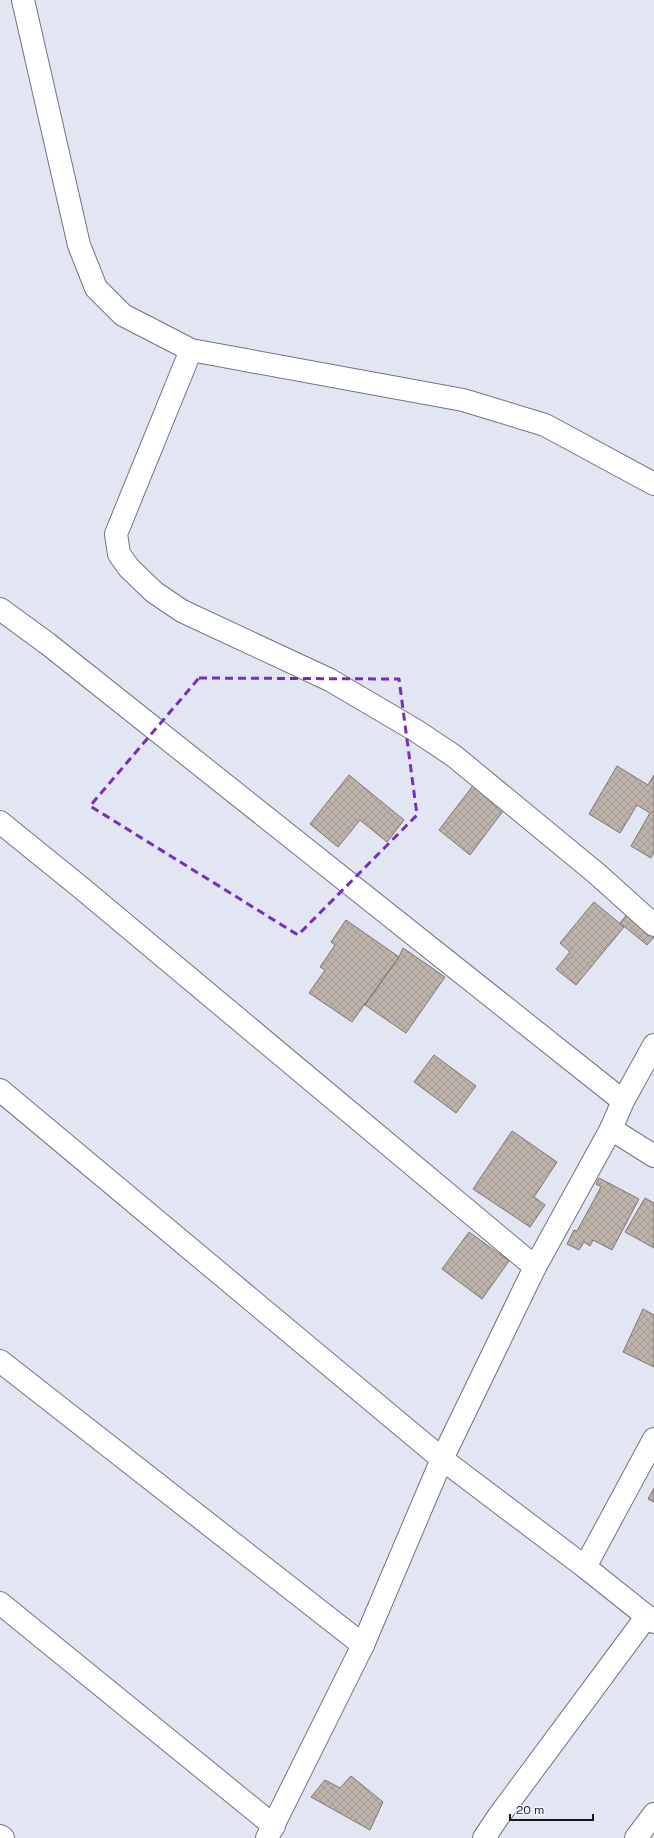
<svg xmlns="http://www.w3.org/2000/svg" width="654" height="1838" viewBox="0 0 654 1838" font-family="'Space Grotesk',sans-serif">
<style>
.building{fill:url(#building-cross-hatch);stroke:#80756e}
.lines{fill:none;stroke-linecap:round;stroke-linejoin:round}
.street-casing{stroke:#70747f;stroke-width:24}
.street{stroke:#fff;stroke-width:22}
.marked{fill:none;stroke:#7b2cbf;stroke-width:3;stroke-dasharray:8 5;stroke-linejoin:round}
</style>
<defs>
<pattern id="building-cross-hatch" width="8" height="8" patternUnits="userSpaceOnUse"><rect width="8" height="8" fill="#beb3ab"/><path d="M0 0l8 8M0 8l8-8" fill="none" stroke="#a39993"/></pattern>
</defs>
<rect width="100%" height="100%" fill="#e1e6f2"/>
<g class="building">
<polygon points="617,766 648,785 654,775 654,852 651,858 631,846 650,813 637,805 620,833 589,814"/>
<polygon points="349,775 404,820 387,842 360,820 338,847 310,824"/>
<polygon points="478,779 509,803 470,855 439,830"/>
<polygon points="594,902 624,927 576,985 556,969 570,952 560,943"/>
<polygon points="633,907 654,925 654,937 647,945 620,923"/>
<polygon points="346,920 399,957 352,1022 309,993 325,970 320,967 335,945 331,942"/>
<polygon points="403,948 445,977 406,1033 365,1005 399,957"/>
<polygon points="434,1055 476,1086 456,1113 414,1082"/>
<polygon points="512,1131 557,1162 534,1197 545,1205 530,1227 473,1189"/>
<polygon points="599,1178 639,1199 612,1250 593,1240 590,1246 584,1242 579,1250 567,1244 574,1230 577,1231 601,1187 596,1184"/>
<polygon points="645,1198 654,1203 654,1248 625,1232"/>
<polygon points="469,1232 509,1261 482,1299 442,1269"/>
<polygon points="643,1309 654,1315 654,1367 623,1352"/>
<polygon points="654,1488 654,1502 648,1499"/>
<polygon points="351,1776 383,1802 370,1830 311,1797 325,1780 340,1788"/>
</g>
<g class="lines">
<g class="street-casing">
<g id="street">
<polyline points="23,0 79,245 96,288 123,315 191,350 463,400 545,425 654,484"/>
<polyline points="191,350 116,534 119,554 129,568 154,592 182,611 330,680 415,730 454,756 596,873 654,925"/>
<polyline points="0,609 48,644 623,1101"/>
<polyline points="0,822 79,886 535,1267"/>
<polyline points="0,1090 442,1459 585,1567 654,1622"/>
<polyline points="611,1129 654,1156"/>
<polyline points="0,1361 363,1645"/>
<polyline points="585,1567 654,1439"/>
<polyline points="0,1603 274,1826"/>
<polyline points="0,1836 3,1838"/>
<polyline points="267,1838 363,1645 442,1459 535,1267 611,1129 623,1101 654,1045"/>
<polyline points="484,1838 498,1817 647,1616"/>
<polyline points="636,1838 654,1814"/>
</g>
</g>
<use href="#street" class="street"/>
</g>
<path class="marked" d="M199,678L399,679L417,815L298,935L90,806Z"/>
<path d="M510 1814v6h83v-6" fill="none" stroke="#17191d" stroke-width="2"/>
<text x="516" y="1814" font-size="12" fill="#17191d" stroke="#eff3fd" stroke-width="3" paint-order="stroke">20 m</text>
</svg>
